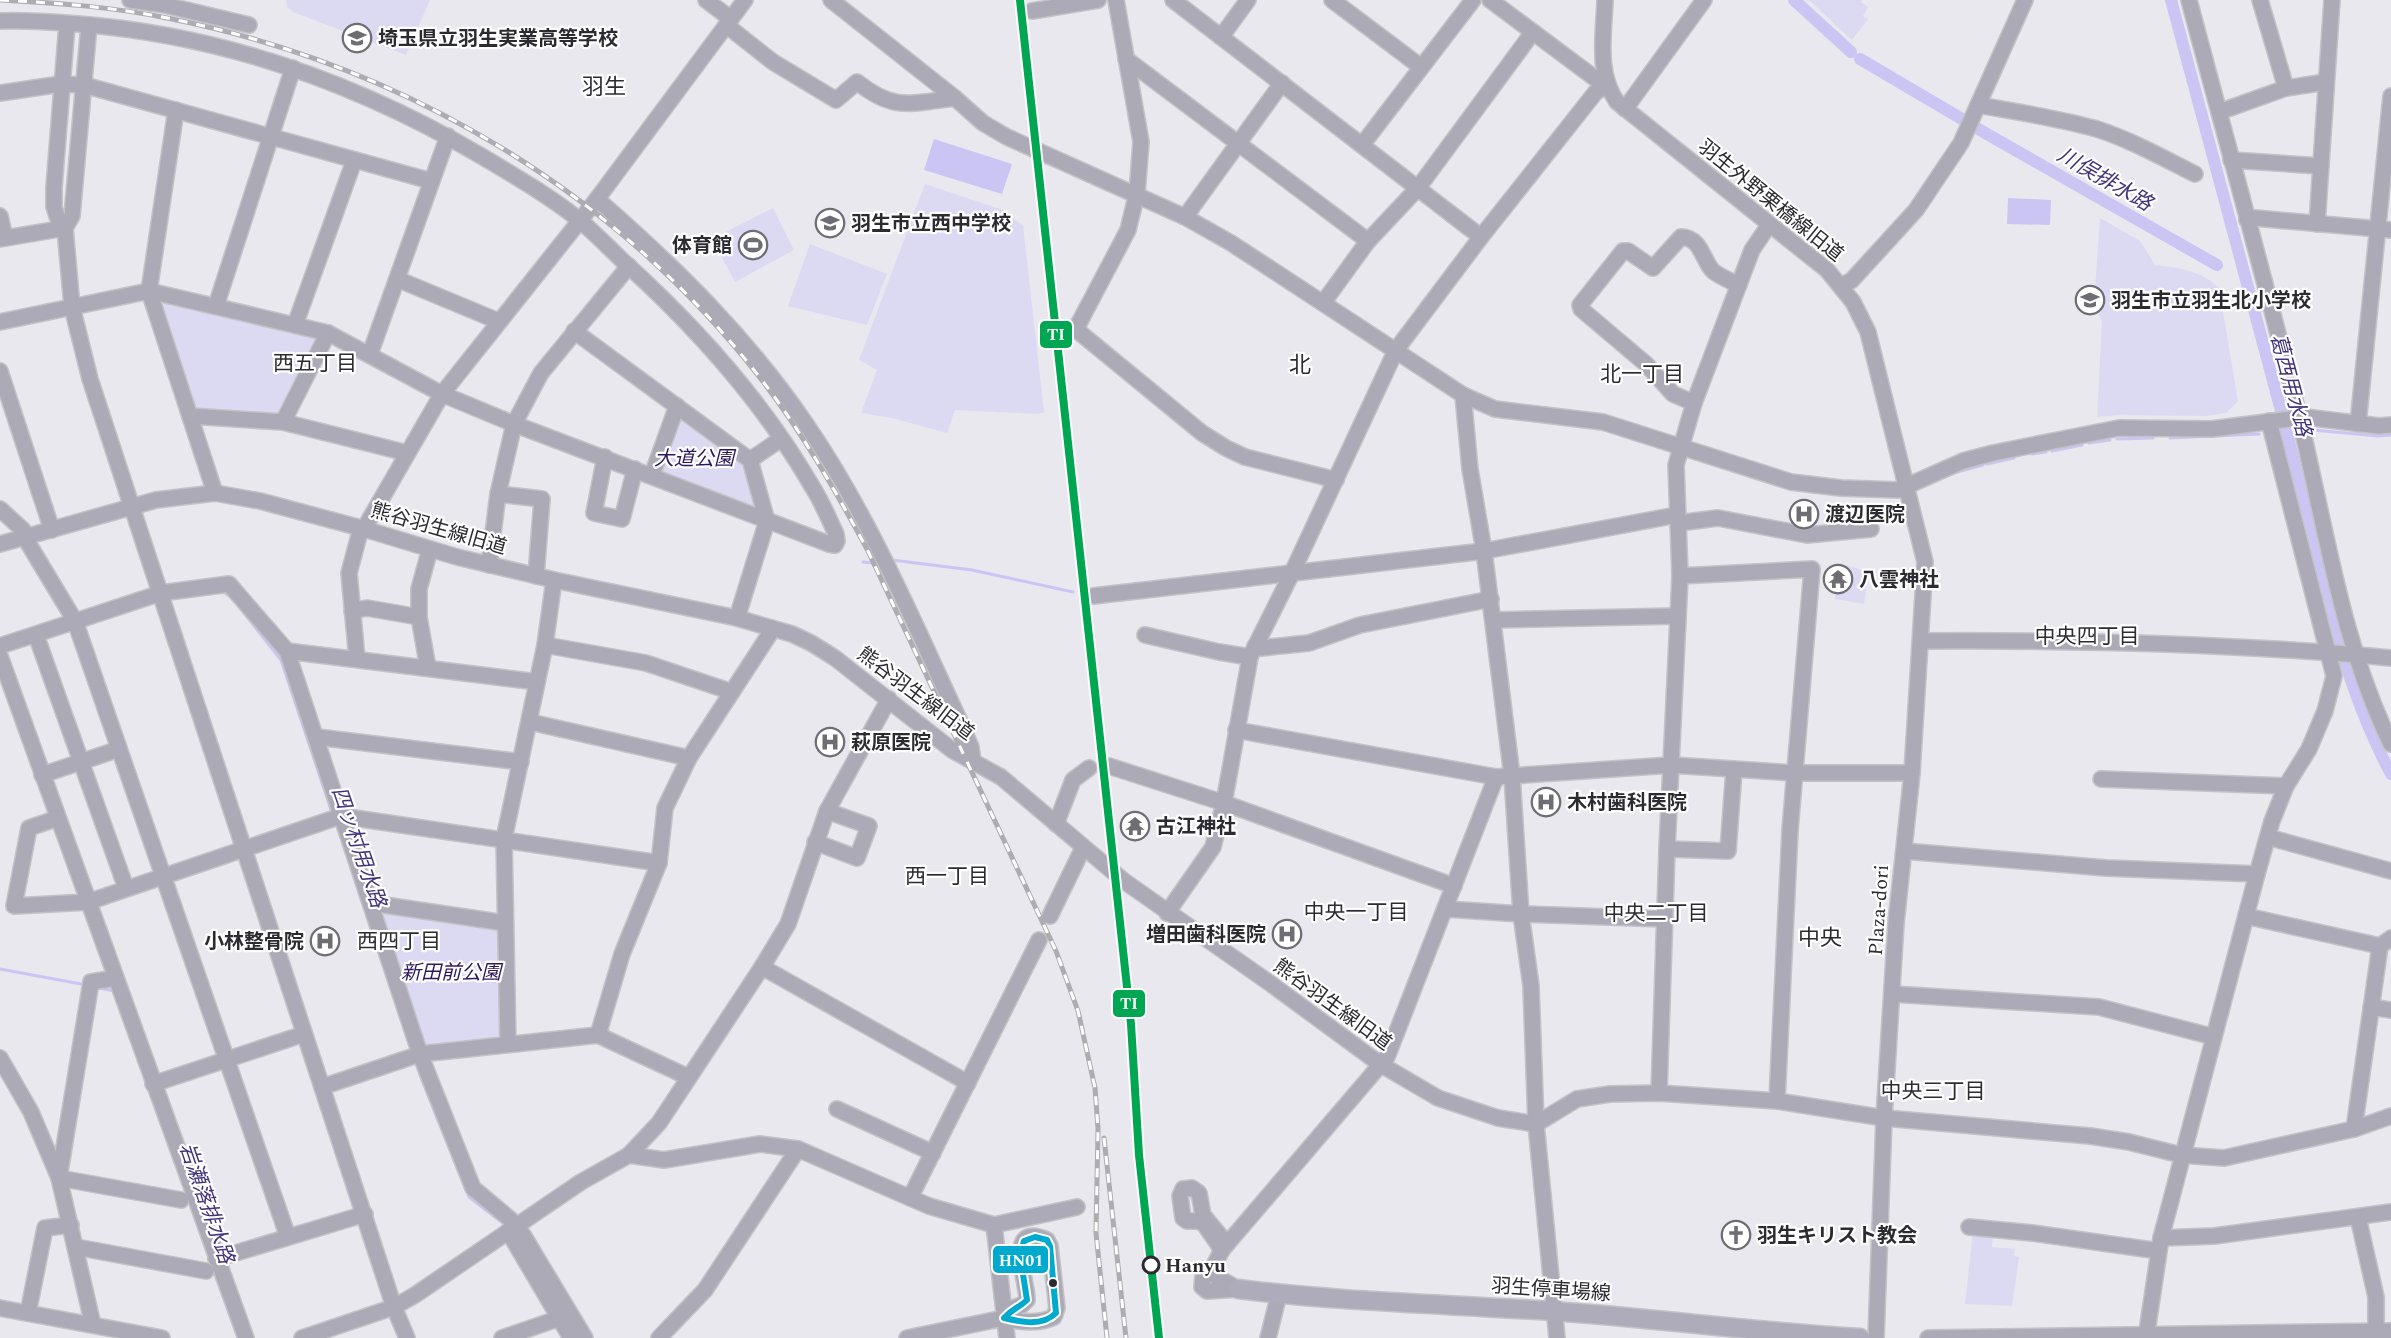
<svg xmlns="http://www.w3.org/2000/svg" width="2391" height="1338" viewBox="0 0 2391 1338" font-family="Spectral,'Noto Sans JP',serif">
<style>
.green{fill:#dcdaf2}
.water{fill:#cbc5f4}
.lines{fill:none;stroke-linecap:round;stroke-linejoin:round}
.stream{stroke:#cbc5f4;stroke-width:3}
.canal{stroke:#cbc5f4;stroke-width:12}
.minor-casing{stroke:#c3c3c7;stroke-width:18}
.major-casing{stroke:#c3c3c7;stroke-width:21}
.minor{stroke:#acaab7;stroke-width:15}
.major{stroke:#aeacba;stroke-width:18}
.rail-casing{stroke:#acacb2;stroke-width:5}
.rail{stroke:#fff;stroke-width:3;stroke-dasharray:9;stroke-linecap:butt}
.bus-1-casing{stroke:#fff;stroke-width:10}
.bus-1{stroke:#00a9ce;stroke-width:6}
.rail-1-casing{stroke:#fff;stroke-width:12}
.rail-1{stroke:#00a651;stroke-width:8}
.stop-dot{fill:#fff;stroke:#2c2b31;stroke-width:3}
.bus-dot{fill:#2c2b31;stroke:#fff;stroke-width:2}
.labels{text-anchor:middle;stroke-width:4.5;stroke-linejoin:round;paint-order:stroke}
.poi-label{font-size:20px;font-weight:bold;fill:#2c2b31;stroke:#fff;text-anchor:start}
.street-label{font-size:20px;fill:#2c2b31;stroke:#fff}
.park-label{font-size:20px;font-style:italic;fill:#2d1860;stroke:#fff}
.stop-label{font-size:20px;font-weight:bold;fill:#2c2b31;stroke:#fff;text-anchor:start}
.water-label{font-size:21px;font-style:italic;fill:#43327c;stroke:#fff}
.neighbourhood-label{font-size:21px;fill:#2c2b31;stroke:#fff}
.quarter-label{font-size:22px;fill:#2c2b31;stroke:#fff}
.line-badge{stroke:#fff;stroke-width:2}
.badge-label{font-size:16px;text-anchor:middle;font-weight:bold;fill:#fff}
</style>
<rect width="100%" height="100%" fill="#e8e8ee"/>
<g class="green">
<polygon points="286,0 430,0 406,55 293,12 287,7"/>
<polygon points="1809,0 1862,0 1861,2 1868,7 1863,16 1868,19 1852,40"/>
<polygon points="925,184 1003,210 1023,226 1044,412 1039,414 955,410 947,433 892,418 861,413 877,370 859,360"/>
<polygon points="773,208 794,250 735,282 712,239"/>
<path d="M2100,218L2140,241L2155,265C2178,267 2202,271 2219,288L2238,401L2226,413L2206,416L2119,415L2097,417L2102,322L2094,303Z"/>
<polygon points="810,244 887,274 867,325 788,306"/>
<polygon points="156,298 321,337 280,418 193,413"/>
<polygon points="678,413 747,463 761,515 658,473"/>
<polygon points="1839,563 1869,572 1864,604 1835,599"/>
<polygon points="371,903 505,923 508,1044 420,1054"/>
<polygon points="1973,1232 1993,1234 1992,1247 2015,1249 2014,1256 2019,1257 2012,1306 1965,1304"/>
</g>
<g class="water">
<polygon points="934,139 1012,164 1002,194 924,170"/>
<polygon points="2008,198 2051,200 2050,225 2007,224"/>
</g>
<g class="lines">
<g class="stream">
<polyline points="2313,430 2378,436 2391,435"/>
<polyline points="2170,438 2259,434"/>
<polyline points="2117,439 2153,438"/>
<polyline points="2089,443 2110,440"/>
<polyline points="2052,451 2082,445"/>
<polyline points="2032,454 2046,452"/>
<polyline points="1987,464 2014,458"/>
<polyline points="1950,474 1983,465"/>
<polyline points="892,560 972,570 1073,592"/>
<polyline points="863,562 871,563"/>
<polyline points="223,592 232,598 281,660 332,813"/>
<polyline points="126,612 136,609"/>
<polyline points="0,969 81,984"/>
<polyline points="99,988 115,991"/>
<polyline points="420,1075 460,1175"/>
<polyline points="466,1189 469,1197 504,1224"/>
<polyline points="199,1230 238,1338"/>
</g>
<g class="canal">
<polyline points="1794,0 1851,52"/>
<path d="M2171,0C2209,144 2249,289 2287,433C2316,548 2335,668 2391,774"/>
<polyline points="1860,59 1967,122"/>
<polyline points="1973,126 2217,265"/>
</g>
<g class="minor-casing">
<g id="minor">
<polyline points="130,0 165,5 249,25"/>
<polyline points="706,0 731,19"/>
<polyline points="831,0 955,98 983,123 1007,137 1185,217 1231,243 1463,395 1495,409 1603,422 1791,482 1841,488 1898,490 1963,461 1993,453 2119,428 2212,429 2305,417 2379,426 2391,425"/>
<polyline points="1116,0 1141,142 1137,193 1128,230 1078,325 1079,332 1202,433 1226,448 1245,457 1336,480"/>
<polyline points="1173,0 1481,237"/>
<polyline points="1332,0 1421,67"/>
<polyline points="1490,0 1596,79 1607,84"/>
<path d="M1605,0C1604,34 1596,72 1617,102L1827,270L1853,302L1868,332L1925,562L1912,773L1896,923L1884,1118L1876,1338"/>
<path d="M2189,0C2225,136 2263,272 2297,408C2325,521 2340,639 2391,744"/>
<polyline points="2260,0 2286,88"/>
<polyline points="1032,11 1098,0"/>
<path d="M0,21C26,20 52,22 78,24C222,35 359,84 483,157C515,176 549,196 578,219C594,232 609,248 624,262C696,327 764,403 813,488C822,502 829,519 836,534L837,541L835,545L829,544L514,424L442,394L328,333L149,291L0,322"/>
<polyline points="67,24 54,187 54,207 58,219 65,228 72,307 90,379 394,1307 407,1338"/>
<path d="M726,25L773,62L836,100L857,82C895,112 910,103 955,98"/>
<polyline points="1221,37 1248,0"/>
<polyline points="1126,59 1368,241"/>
<polyline points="0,93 61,84 84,85 431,181"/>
<path d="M1978,105C2018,112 2058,118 2097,129C2131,140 2163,158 2195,174"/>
<polyline points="1625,109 1704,0"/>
<polyline points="176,110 149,291 215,493"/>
<polyline points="2219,112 2286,88 2326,82"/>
<polyline points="1362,145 1473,0"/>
<polyline points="2231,160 2321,166"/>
<path d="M597,199C677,269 745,335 806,424C870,517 914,623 962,726L971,747L973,761"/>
<polyline points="0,216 5,238"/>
<polyline points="1185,217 1282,83"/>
<polyline points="2247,220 2255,218 2391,230"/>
<polyline points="2317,224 2332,0"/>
<polyline points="0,239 65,228 72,216 89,25"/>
<polyline points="397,279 498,321"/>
<polyline points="1842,286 1852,280 1916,210 1961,143 2025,0"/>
<polyline points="1323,303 1368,241 1418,188 1533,32"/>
<polyline points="216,306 293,68"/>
<polyline points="295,325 354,161"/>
<polyline points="574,331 750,460 767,521 737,618"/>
<polyline points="370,354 448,136"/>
<polyline points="0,371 52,530"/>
<polyline points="1463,395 1470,469 1484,551 1512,776 1521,914 1531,986 1536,1124 1557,1338"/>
<path d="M1694,403L1673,394L1646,364L1581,309L1580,305L1623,251H1628L1653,268L1681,237C1702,238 1702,260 1713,271C1720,277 1731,281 1739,285"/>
<polyline points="190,416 283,422 407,453"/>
<polyline points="283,422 328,333"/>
<polyline points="2358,424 2391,96"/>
<polyline points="605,457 594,513 622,519 635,469"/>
<polyline points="750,460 781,439"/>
<polyline points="652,475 677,406"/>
<polyline points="498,494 542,499 536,576"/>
<polyline points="0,509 23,530 25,538 75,621 288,1237"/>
<polyline points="1678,523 1718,518 1807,535 1871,529"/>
<polyline points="367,530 368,522 442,394 597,199 745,0"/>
<polyline points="0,544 156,500 215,493 260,501 361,528 457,557 554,580 737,618 792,634 811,643 835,658 952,750 1001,777 1124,881 1271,984 1380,1064 1438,1098 1498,1118 1536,1124"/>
<polyline points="489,565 498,494 514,424 541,373 629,266"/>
<polyline points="1680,576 1812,569 1790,830 1777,1101"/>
<polyline points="1093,596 1484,551 1677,515"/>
<polyline points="352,611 367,608 419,617"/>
<polyline points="1493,620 1678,616"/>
<polyline points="36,635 126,888"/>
<polyline points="1145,635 1219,652 1250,657"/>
<path d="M1921,641C2078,640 2235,643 2391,658"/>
<polyline points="545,645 646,663 732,692"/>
<polyline points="0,646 161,593 229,584 287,651 420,1054 473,1188 517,1225 585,1338"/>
<polyline points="1255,646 1261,648 1309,643 1360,625 1491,599"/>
<polyline points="287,651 537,682"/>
<polyline points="0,656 246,1338"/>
<polyline points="357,659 349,573 361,528"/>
<polyline points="428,668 419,617 419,589 430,549"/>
<polyline points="530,722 689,758"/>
<polyline points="1236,730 1496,777 1671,765 1795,773 1912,773"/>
<polyline points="317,737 521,762"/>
<polyline points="1109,766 1224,803 1454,886"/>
<polyline points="42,775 119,749"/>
<polyline points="2101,779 2286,786"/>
<polyline points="58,818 29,828 14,906 88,902 341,816 659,863"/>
<polyline points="1056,824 1073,780 1089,768"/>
<polyline points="2268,837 2391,871"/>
<polyline points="815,842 857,858 869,826 827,811"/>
<polyline points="1667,849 1728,851 1734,769"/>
<polyline points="1904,851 2106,868 2257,874"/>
<polyline points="371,903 505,923"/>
<polyline points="1446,909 1521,914 1665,919"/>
<polyline points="1167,913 1213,847 1224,803 1250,657 1291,575 1396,350 1481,237 1595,93 1607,84"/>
<polyline points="1050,916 1083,848"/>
<polyline points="2246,916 2380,946 2391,938"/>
<polyline points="762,967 968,1083"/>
<polyline points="1893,994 2099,1007 2214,1037"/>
<polyline points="2371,1007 2391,1010"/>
<polyline points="598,1035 622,954 659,863 665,808 689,758 769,635 771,628"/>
<polyline points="508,1044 504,839 545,645 554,580"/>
<polyline points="0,1058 31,1112 59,1178 93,1325"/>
<polyline points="153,1084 304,1034"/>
<polyline points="322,1087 420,1054 598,1035 688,1077"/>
<polyline points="1659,1093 1667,849 1680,576 1676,465 1694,403 1752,250 1769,225"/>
<polyline points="837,1109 933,1153"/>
<polyline points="1536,1124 1577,1099 1610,1094 1659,1093 1777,1101 1884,1118 2090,1136 2129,1142 2181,1155 2224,1158 2354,1129 2391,1116"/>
<polyline points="2354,1129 2380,946"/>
<polyline points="629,1155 664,1160 760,1144 798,1149 929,1206 994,1225 1077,1207"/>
<polyline points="59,1178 91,982 116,978"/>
<polyline points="59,1178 181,1200"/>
<polyline points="910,1198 1039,940"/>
<polyline points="2358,1217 2376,1297 2376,1338"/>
<polyline points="994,1225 1007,1338"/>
<polyline points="1969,1227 2032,1233 2159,1251"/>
<polyline points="508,1231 571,1338"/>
<polyline points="2161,1238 2214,1236 2391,1212"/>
<polyline points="76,1247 206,1271"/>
<polyline points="1222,1250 1204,1224 1199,1221 1187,1221 1183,1218 1180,1196 1183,1189 1192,1188 1199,1193 1203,1215 1227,1244"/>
<polyline points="216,1259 365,1214"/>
<polyline points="1210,1273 1222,1250 1387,1057 1496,777"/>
<polygon points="1210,1273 1238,1289 1207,1291 1202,1287 1203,1277"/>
<polyline points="0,1308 162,1338"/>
<polyline points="28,1313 45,1228 71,1225"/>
<polyline points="302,1338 394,1307 415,1295 581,1182 629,1155 659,1123 762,967 788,924 827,811 889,699"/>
<polyline points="502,1338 560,1318"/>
<polyline points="659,1338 705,1290 798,1149"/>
<path d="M907,1338L1004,1318C1019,1322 1039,1324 1054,1317L1057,1308L1050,1246L1047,1240C1003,1220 1028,1284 1027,1300L1022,1305L1013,1308L1004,1318"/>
<polyline points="1268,1338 1279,1294"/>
<polyline points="1928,1338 2391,1331"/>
<polyline points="2146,1338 2161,1238 2257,874 2272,821 2286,786 2309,749 2325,711 2334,676 2269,421"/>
</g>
</g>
<g class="major-casing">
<path id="major" d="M1238,1289C1342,1302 1447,1304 1551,1311C1654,1318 1757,1332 1860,1338"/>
</g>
<use href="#minor" class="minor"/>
<use href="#major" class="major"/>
<g class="rail-casing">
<g id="rail">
<path d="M0,0C58,3 115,7 172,19C404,66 615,191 761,379C802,432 835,490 867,549L1056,951L1078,1011L1095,1088L1098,1129L1096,1233L1107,1338"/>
<polyline points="1104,1138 1126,1338"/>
</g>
</g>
<use href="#rail" class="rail"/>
<g class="bus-1-casing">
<path id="bus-1" d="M1035,1237L1047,1240L1050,1246L1056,1313C1042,1327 1021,1322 1004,1318C1013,1308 1019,1308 1027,1300L1020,1255L1024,1241Z"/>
</g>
<use href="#bus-1" class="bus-1"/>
<g class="rail-1-casing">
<polyline id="rail-1" points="1020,0 1131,1024 1139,1155 1159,1338"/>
</g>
<use href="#rail-1" class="rail-1"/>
</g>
<defs>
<g id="school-ring" transform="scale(1.5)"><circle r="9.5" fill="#fff" stroke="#6e6d73" stroke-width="1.5"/><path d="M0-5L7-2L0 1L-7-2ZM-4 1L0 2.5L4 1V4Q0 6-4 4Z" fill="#6e6d73"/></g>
<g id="stadium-ring" transform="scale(1.5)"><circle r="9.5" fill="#fff" stroke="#6e6d73" stroke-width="1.5"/><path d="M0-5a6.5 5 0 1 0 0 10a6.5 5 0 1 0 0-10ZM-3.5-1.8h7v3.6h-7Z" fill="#6e6d73"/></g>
<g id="hospital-ring" transform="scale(1.5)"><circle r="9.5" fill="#fff" stroke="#6e6d73" stroke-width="1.5"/><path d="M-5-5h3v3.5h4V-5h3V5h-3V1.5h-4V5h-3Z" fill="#6e6d73"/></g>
<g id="temple-ring" transform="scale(1.5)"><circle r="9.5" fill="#fff" stroke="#6e6d73" stroke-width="1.5"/><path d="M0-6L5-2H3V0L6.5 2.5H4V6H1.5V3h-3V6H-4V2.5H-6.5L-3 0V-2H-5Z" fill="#6e6d73"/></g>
<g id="church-ring" transform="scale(1.5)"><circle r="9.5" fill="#fff" stroke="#6e6d73" stroke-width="1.5"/><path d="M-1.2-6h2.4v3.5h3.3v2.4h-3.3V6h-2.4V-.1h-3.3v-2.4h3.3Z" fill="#6e6d73"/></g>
</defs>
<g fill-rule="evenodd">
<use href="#school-ring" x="357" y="38"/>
<use href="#school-ring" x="830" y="223"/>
<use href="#stadium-ring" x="753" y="245"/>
<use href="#school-ring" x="2090" y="300"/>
<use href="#hospital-ring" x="1804" y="514"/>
<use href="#temple-ring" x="1838" y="579"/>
<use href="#hospital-ring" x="830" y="742"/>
<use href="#hospital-ring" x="1546" y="802"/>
<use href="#temple-ring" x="1135" y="826"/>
<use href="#hospital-ring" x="1287" y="934"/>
<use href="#hospital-ring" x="325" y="941"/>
<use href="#church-ring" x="1736" y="1235"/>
</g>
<circle class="stop-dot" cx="1151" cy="1265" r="8"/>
<circle class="bus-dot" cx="1053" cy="1283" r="5"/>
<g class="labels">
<g class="poi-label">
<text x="378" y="45">埼玉県立羽生実業高等学校</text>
<text x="851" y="230">羽生市立西中学校</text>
<text x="732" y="252" text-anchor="end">体育館</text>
<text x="2111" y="307">羽生市立羽生北小学校</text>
<text x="1825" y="521">渡辺医院</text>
<text x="1859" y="586">八雲神社</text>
<text x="851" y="749">萩原医院</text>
<text x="1567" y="809">木村歯科医院</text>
<text x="1156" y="833">古江神社</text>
<text x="1266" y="941" text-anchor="end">増田歯科医院</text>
<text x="304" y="948" text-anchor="end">小林整骨院</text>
<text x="1757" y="1242">羽生キリスト教会</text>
</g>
<g class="street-label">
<text transform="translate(1771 200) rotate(39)" y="7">羽生外野栗橋線旧道</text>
<text transform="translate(439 528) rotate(16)" y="7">熊谷羽生線旧道</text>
<text transform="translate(916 693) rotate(37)" y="7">熊谷羽生線旧道</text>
<text transform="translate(1878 910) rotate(-86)" y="7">Plaza-dori</text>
<text transform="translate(1333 1004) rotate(36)" y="7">熊谷羽生線旧道</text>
<text transform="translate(1551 1289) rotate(4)" y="7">羽生停車場線</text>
</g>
<g class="park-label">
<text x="694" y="465">大道公園</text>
<text x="451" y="979">新田前公園</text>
</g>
<g class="stop-label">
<text x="1165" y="1272">Hanyu</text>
</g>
<g class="water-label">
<text transform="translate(2105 179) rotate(30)" y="7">川俣排水路</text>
<text transform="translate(2291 385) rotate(75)" y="7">葛西用水路</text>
<text transform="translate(359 847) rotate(71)" y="7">四ッ村用水路</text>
<text transform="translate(207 1203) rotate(71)" y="7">岩瀬落排水路</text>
</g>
<g class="neighbourhood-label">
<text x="315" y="370">西五丁目</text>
<text x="1642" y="381">北一丁目</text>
<text x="2087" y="643">中央四丁目</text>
<text x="947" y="883">西一丁目</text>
<text x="1356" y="919">中央一丁目</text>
<text x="1656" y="920">中央二丁目</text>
<text x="399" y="948">西四丁目</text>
<text x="1933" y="1098">中央三丁目</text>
</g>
<g class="quarter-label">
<text x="604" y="94">羽生</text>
<text x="1300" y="372">北</text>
<text x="1820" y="945">中央</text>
</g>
</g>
<g class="line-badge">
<rect x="1039" y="320" width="34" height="29" rx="6" fill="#00a651"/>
<rect x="1112" y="989" width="34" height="29" rx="6" fill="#00a651"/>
<rect x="992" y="1245" width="57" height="29" rx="6" fill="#00a9ce"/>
</g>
<g class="badge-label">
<text x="1056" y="340">TI</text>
<text x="1129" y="1009">TI</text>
<text x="1021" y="1266">HN01</text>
</g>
</svg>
